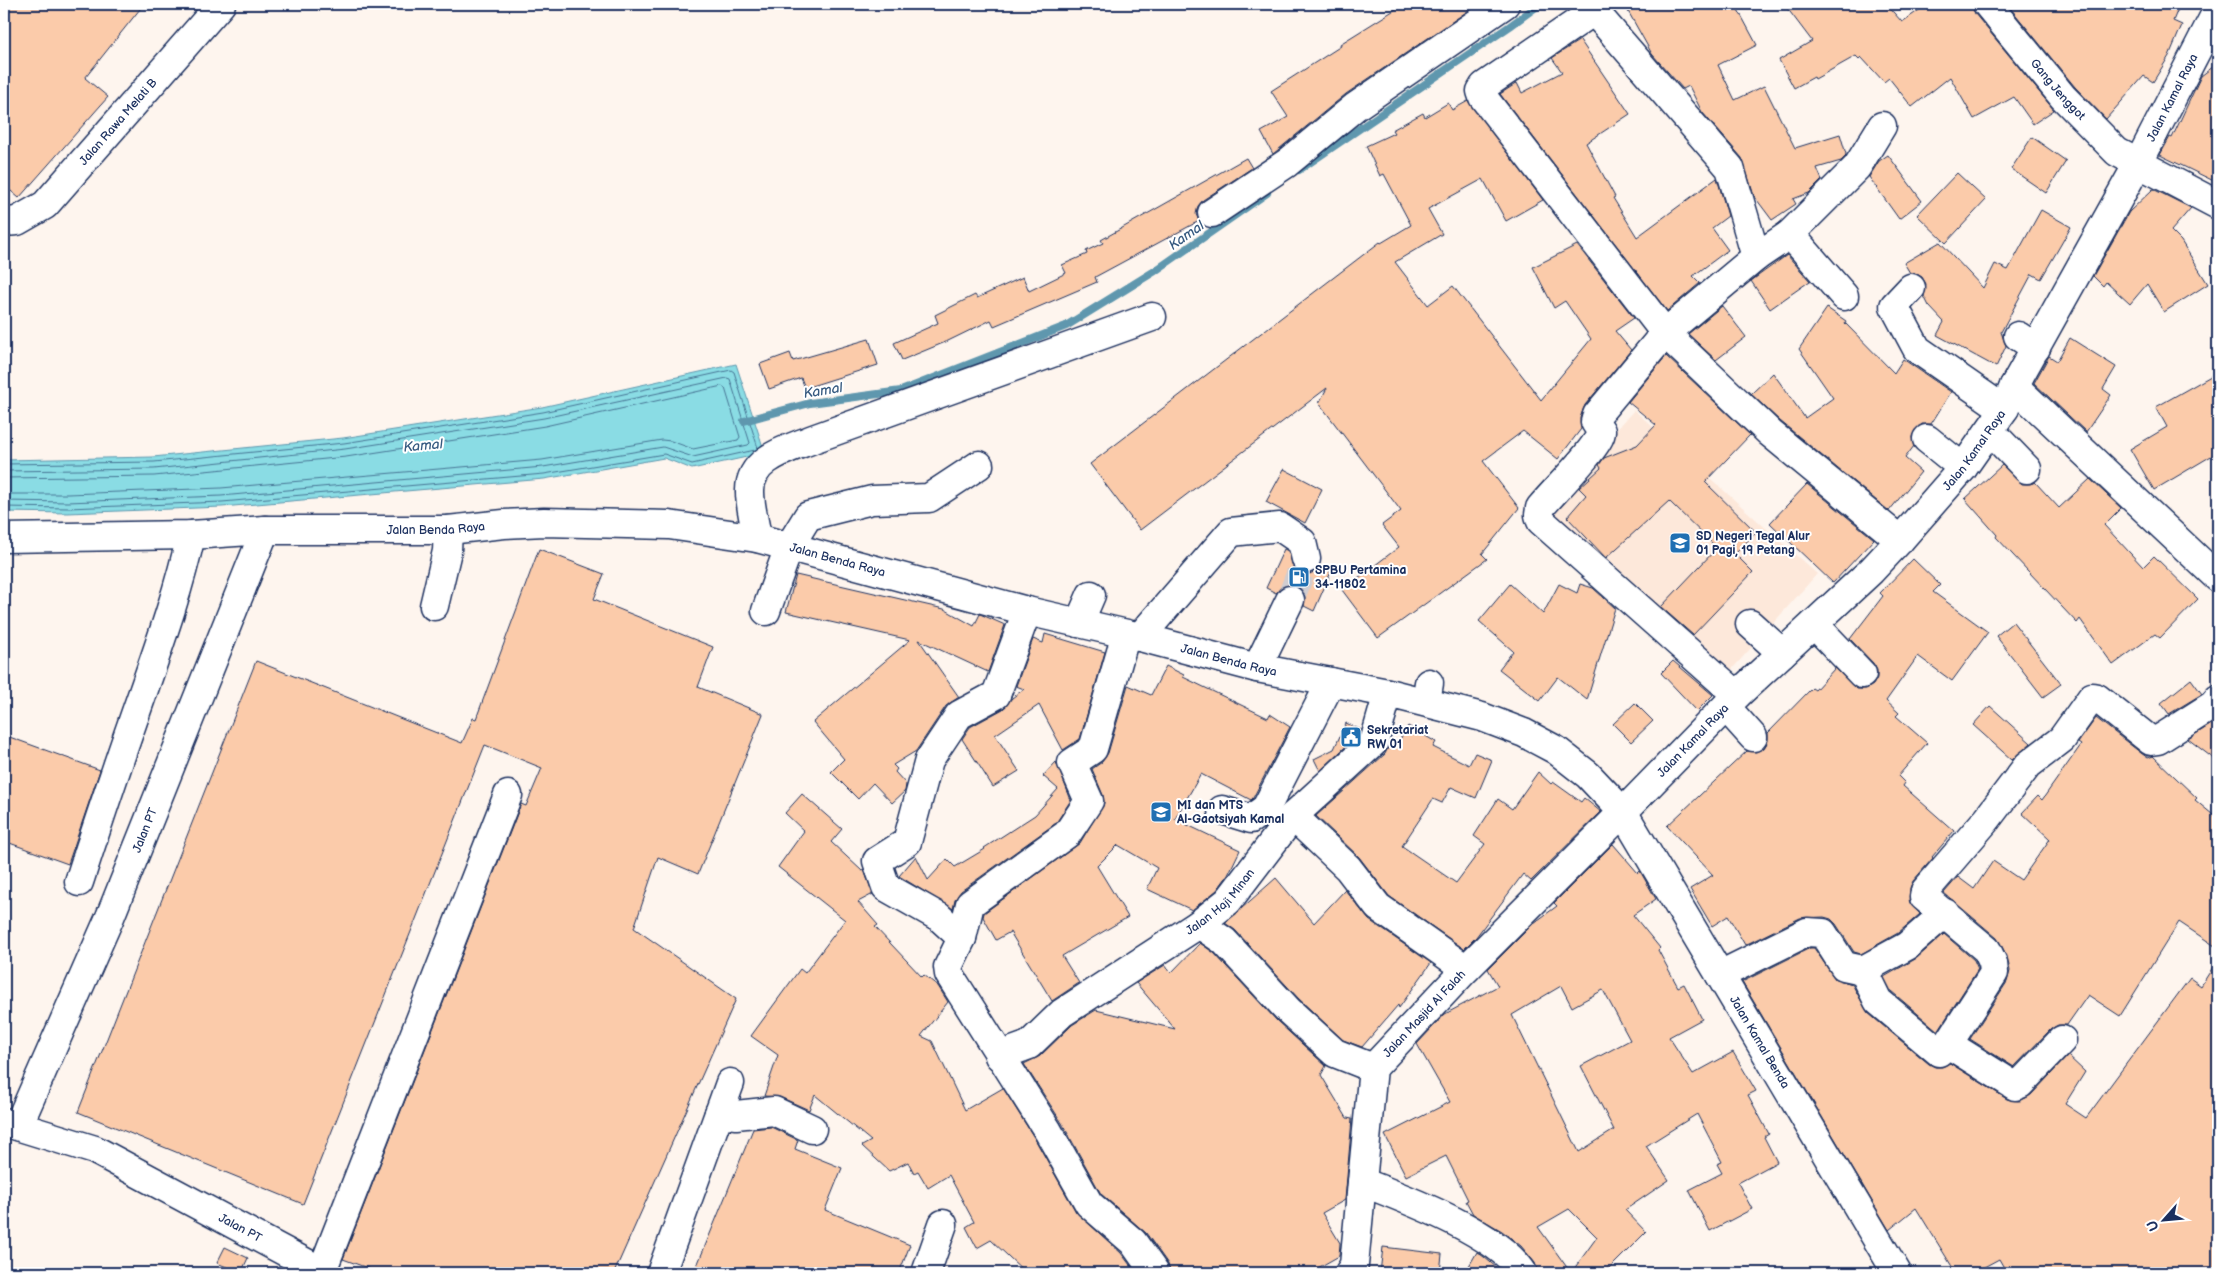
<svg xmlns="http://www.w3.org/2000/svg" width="2222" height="1277" viewBox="0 0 2222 1277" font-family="'Balsamiq Sans',sans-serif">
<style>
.built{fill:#fde8da}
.water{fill:#8adce4;stroke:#5e97ae}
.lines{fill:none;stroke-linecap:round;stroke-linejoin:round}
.shore{stroke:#477494;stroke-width:1}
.stream{stroke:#5e97ae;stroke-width:8}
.building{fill:#fbcbaa;stroke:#1b2f5e;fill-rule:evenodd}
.minor-tunnel{stroke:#d1cdd1;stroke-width:28;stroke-dasharray:28 14;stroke-linecap:butt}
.minor-casing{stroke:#1b2f5e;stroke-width:31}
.major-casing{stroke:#1b2f5e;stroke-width:31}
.minor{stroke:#fff;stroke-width:28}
.major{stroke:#fff;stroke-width:28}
.labels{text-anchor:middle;stroke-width:4;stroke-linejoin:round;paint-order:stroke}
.street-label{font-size:12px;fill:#1b2f5e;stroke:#fff}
.poi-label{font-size:12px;font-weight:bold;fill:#1b2f5e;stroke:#fff;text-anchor:start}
.water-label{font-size:14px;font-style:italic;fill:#375a80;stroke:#fff}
</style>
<rect width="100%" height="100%" fill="#fef5ee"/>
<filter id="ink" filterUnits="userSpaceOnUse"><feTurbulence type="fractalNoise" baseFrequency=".02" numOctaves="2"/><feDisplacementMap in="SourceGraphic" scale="10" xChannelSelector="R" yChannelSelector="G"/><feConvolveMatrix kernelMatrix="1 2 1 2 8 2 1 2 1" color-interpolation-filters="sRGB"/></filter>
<g filter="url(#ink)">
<polygon class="built" points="1634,410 1817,574 1725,677 1544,512"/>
<polygon class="water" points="736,364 765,453 692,469 664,458 544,479 222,507 68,513 4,512 4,460 153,457 343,438 542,407"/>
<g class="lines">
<g class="shore">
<polyline points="4,464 154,462 344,443 543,412 731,370 734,372 758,448"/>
<polyline points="4,471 154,469 345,449 544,418 727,378 730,379 750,443 748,445 693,457 663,447 543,467 221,496 68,502 4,501"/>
<polyline points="4,478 154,476 346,457 545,426 722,386 725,388 740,437 738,440 693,449 671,441 662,440 542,460 221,488 68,494 4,494"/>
<polyline points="4,507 68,508 222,502 544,474 664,454 692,464 755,450"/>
</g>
<g class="stream">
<polyline points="1299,170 1510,26 1540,4"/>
<polyline points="744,421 810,403 901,391 1066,326 1155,271 1267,193"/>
</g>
</g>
<g class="building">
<polygon points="4,4 144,4 85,78 108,97 19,198 4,185"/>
<polygon points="1404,4 1478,4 1346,94 1273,154 1261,132 1288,117 1271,91 1341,46 1340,44"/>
<polygon points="1624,4 1735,4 1757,45 1718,65 1735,100 1764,86 1795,148 1840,134 1846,154 1845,157 1841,161 1817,168 1822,180 1809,193 1793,199 1796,204 1772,220 1754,196 1742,158 1702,112 1689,86 1683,89 1652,54"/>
<polygon points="1784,4 1886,4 1902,22 1928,4 1972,4 1975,14 2054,110 2033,124 2014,97 1974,119 1950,77 1912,107 1889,78 1884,82 1861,57 1859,59 1856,56 1815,79 1814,77 1794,88 1779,60 1812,41"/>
<polygon points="2007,4 2180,4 2173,21 2182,25 2169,56 2153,82 2144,76 2106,119 2075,87"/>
<polygon points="1580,40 1630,114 1586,143 1615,197 1613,198 1637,237 1717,178 1728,216 1712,228 1728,250 1693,276 1700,283 1667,311 1500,94 1517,83 1522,93 1562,72 1552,58"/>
<polygon points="2218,63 2218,183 2160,155 2170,137 2172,138 2201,76"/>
<polygon points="1468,101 1543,200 1506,221 1483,179 1428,209 1442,234 1395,262 1428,305 1453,286 1541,400 1591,339 1565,301 1554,308 1533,267 1577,245 1634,318 1615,331 1631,350 1585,405 1580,418 1581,429 1558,459 1523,431 1483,461 1519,508 1482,554 1487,559 1378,638 1342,590 1399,547 1382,525 1401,511 1319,403 1327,388 1140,530 1090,464 1380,242 1381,243 1411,225 1384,174 1380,176 1366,146 1394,133 1392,130 1423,113 1425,117 1448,103 1452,110"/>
<polygon points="2032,137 2066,161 2046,193 2011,169"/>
<polygon points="1888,155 1922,201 1899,219 1869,177 1879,161"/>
<polygon points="1246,158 1252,168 1203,200 1198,206 1196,214 1199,221 1095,277 1097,282 994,326 991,320 948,341 902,360 894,343 938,323 935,315 975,295 977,298 1023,277 1029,291 1066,273 1062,265 1087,254 1086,251 1103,243 1101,240"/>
<polygon points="1957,173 1986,200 1946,243 1917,215"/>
<polygon points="2153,189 2191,208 2171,231 2181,241 2208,284 2164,312 2147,284 2130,304 2106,282 2103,286 2093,276 2129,212"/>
<polygon points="2041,210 2071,227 2041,279 2032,274 2001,332 2006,346 1996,367 1937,335 1944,322 1929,306 1924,296 1926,284 1922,277 1915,273 1910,273 1904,263 1940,242 1983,288 1995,264 2008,270"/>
<polygon points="1787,255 1810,281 1770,309 1751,281"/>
<polygon points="1722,306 1746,337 1716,360 1688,334"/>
<polygon points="1827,308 1846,321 1845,323 1894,373 1903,359 1951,392 1931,424 1922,424 1915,430 1912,437 1914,446 1905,458 1921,472 1889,511 1780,421 1751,394 1773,373 1805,418 1833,398 1799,349"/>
<polygon points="2070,338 2116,367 2103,389 2111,395 2086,432 2034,383 2049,356 2057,361"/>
<polygon points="869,339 878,365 805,388 801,378 769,389 760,364 790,353 793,361"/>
<polygon points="1666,356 1750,435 1705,482 1756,532 1735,554 1753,572 1693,635 1661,607 1717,548 1669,501 1606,558 1567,517 1586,495 1579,488 1601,468 1599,465 1604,458 1637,445 1656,425 1628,402"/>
<polygon points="2218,372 2218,452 2154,490 2130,449 2167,427 2156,407"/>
<polygon points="2002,465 2022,484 2030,484 2035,482 2059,508 2090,479 2121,508 2104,525 2143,567 2154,556 2198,599 2160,638 2155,634 2113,665 2080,619 2077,623 1996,537 1997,535 1965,499"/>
<polygon points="1284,469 1322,489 1305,523 1266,502"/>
<polygon points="1807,484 1874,539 1833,583 1770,523"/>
<polygon points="539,549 604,574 594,599 713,647 698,687 763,714 698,874 658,857 634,928 736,999 614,1273 381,1273 343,1259 521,804 526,806 542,768 485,745 303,1204 78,1112 256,661 462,743 473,718 476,719"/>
<polygon points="1284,549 1288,551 1294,569 1301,574 1310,574 1319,566 1331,572 1314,611 1304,606 1305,598 1303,592 1296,586 1288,585 1282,587 1276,593 1266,588"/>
<polygon points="1913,559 1940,585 1933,592 1988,632 1952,681 1918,656 1886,701 1899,713 1896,716 1927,743 1898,776 1905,783 1903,786 1954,831 1932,857 1933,858 1913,881 1910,888 1910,903 1920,914 1898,933 1861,954 1854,952 1836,924 1831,919 1824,917 1800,918 1745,945 1728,916 1712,926 1690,889 1713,875 1667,826 1747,751 1756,752 1764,748 1768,741 1768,733 1812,688 1815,690 1835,668 1857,689 1866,689 1873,685 1877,678 1877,670 1873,663 1850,639 1883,596 1880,593"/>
<polygon points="796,575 944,609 974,626 980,614 1005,625 988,672 919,640 959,697 946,706 916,751 893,765 897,769 895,772 906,784 905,791 892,803 873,783 858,799 831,772 844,759 813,722 910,640 786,612"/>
<polygon points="1510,584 1543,614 1559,584 1577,593 1580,584 1593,588 1615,608 1587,700 1558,677 1540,701 1499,669 1513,651 1479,621"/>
<polygon points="2013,622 2061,684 2043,697 1996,636"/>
<polygon points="1045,634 1105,652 1080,739 1063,750 1039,705 995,735 1019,771 993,787 962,739 970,727 1003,709 1012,698 1024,689 1016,686 1033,639 1043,643"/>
<polygon points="1673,661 1713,695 1697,711 1661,673"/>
<polygon points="1166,666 1184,675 1183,677 1268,718 1270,714 1290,727 1253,798 1251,800 1201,774 1175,819 1240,850 1228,875 1217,890 1192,910 1147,889 1157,868 1118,845 1097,866 1128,917 1062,956 1079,983 1052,1001 1010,932 996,940 983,917 984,913 1080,843 1104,803 1103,795 1092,769 1102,762 1108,753 1128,685 1151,695"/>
<polygon points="2191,679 2202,694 2169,714 2161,703"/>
<polygon points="1635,703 1653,721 1631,742 1613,724"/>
<polygon points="1990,706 2031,743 2012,760 1973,725"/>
<polygon points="2096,718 2141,753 2148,758 2153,756 2197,798 2195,800 2218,819 2218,948 2179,922 2120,1016 2088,995 2067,1025 2058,1025 2051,1029 2014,1067 1970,1039 2007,982 2010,971 2007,956 1997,938 1944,893 1958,877 1974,889 1993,861 2021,880 2050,839 2022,813 2038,796 2042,800 2081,745 2078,743"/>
<polygon points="2218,720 2218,762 2188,739"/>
<polygon points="1346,723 1361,730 1360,733 1320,771 1314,759 1334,749"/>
<polygon points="1408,726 1436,742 1433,747 1469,765 1475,753 1492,760 1476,798 1451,787 1442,803 1433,799 1402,846 1456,883 1485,844 1474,836 1498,799 1512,809 1538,772 1551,784 1553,782 1581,802 1584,798 1601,812 1531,881 1523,874 1476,937 1464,949 1389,896 1359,857 1316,816 1385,754 1390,743 1396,746"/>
<polygon points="4,735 100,770 68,864 4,841"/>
<polygon points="1056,762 1071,800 1056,823 961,891 955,900 953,909 899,876 916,856 928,880 947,859 955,867 985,849 984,848 1035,815 1058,789 1043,776"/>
<polygon points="802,794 842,829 831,842 862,871 864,870 873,894 858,902 878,925 875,927 922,977 924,975 938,986 948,1002 921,1036 932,1041 965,1110 1003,1088 1035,1139 1076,1212 1121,1253 1136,1273 1026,1273 991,1240 977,1248 966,1227 974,1222 949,1175 928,1188 918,1171 914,1173 908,1162 889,1171 862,1146 871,1141 815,1095 809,1110 780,1097 764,1096 778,1055 751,1036 800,969 805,973 845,920 778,867 804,831 785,813"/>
<path d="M1613,844L1638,873L1640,871L1656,899L1633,915L1660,948L1658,950L1678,987L1684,984L1702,1019L1669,1037L1693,1074L1733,1052L1756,1091L1748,1095L1769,1134L1764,1137L1777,1162L1738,1183L1752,1209L1710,1231L1689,1190L1722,1173L1717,1164L1722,1162L1697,1114L1646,1146L1669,1180L1625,1210L1646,1232L1605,1273H1538L1535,1263L1521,1246L1502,1231L1473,1214L1466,1201L1468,1200L1446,1156L1406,1176L1385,1135L1450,1102L1417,1044L1445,1014L1498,986L1488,969L1534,923L1557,906L1554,903ZM1561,986L1572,1007L1603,990L1630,1040L1581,1066L1614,1130L1579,1152L1512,1015ZM1569,1209L1597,1237L1571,1273L1538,1227Z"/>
<polygon points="1276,878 1314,923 1345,890 1369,920 1431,963 1399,1008 1398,1005 1362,1047 1343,1040 1299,999 1235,930 1225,923"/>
<polygon points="1944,934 1974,960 1978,969 1938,1031 1891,991 1884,977 1917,958"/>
<polygon points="1200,943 1214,953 1277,1021 1326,1066 1321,1075 1347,1118 1352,1119 1345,1200 1322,1213 1340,1243 1339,1256 1309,1273 1170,1273 1168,1264 1146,1233 1101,1194 1062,1123 1024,1064 1040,1056 1072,1025 1096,1010 1175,1029 1136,983 1165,965 1171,973"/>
<polygon points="1810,948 1814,948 1835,979 1852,984 1868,1013 1929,1064 1935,1067 1942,1067 1950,1063 2007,1099 2020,1101 2031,1095 2068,1056 2085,1072 2065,1104 2086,1118 2190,978 2201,986 2218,959 2218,1273 2007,1273 1999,1259 1973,1273 1956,1273 1916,1208 1889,1230 1742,982"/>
<polygon points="771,1127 798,1140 795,1149 842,1168 825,1210 910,1245 899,1273 694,1273 753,1129"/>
<polygon points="225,1247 248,1258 241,1273 217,1263"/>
<polygon points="1383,1247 1442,1254 1440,1273 1380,1273"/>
<polygon points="1477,1252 1484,1257 1503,1273 1465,1273"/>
</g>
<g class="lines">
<polyline class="minor-tunnel" points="1290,600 1306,559"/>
<g class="minor-casing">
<g id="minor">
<path id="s1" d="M1987,4L2063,97L2117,152L2218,205"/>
<polyline points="1212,213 1287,163 1355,107 1505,4"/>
<path id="s2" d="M4,222L17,221L45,205L221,4"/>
<polyline points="1790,234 1844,296"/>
<polyline points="1756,257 1730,168 1594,11 1484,86 1481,91 1483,97 1665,333 1770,433 1900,540"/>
<polyline points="1911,288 1894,306 1917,349 1992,401 2005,408"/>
<polyline points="2018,336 2036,348"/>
<polyline points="2014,386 2218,578"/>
<polyline points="1987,434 2000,441 2027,469"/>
<polyline points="1927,439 1963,468"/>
<path d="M757,538C755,523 750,507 750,492C749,458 789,449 813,439L1152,317"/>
<polyline points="434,606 447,551 448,530"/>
<polyline points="766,611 789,547 808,516 872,500 929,498 979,465"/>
<polyline points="1079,623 1091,595"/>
<polyline points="1750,624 1782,653"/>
<polyline points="1814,624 1862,674"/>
<polyline points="1126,634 1093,749 1072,763 1089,801 1067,834 970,904 962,938 948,967 949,974 1048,1131 1089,1204 1133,1242 1155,1273"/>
<polyline points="1140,637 1231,532 1280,527 1302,542 1306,559"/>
<polyline points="1257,668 1290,600"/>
<path d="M1737,695L1541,521L1539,515L1540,508C1550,495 1603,443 1601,431L1595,422L1597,415L1665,333L1756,257L1790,234L1857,167L1882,126"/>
<polyline points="1426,702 1429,683"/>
<polyline points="1726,707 1753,737"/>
<polyline points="1222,810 1251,819 1266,808 1331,682"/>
<polyline points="1293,816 1348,868 1378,907 1466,969"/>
<path d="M79,882C99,820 120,757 142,695C160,643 179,590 191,535"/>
<polyline points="1199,924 1224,941 1288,1010 1335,1053 1373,1068"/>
<polyline points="962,938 939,917 886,887 877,861 907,842 929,760 959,715 996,695 1027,611"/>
<polyline points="1863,970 1878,1001 1939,1052 1948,1044 2015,1086 2020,1084 2062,1040"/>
<polyline points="1720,975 1807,932 1823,933 1844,966 1863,970 1907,946 1945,913"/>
<polyline points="1948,1044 1994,973 1993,963 1987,950 1924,897 1925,891 1987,819 2028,765 2062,739 2092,697 2097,698 2151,741 2158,740 2213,705 2218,699"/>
<path id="s3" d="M999,1056L1029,1045L1062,1013L1199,924L1228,901L1293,816L1374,742L1388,693"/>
<polyline points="719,1113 736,1115 774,1111 812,1129"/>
<path id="s4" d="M4,1122L95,1150L325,1273"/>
<path id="s5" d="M18,1126L110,917L265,530"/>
<path d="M1362,1182C1406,1199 1498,1233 1523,1273"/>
<polyline points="322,1271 508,795"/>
<polyline points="661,1273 730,1083"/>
<polyline points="926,1273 943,1224"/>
<path id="s6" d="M1349,1273L1354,1265L1373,1068L1466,969L1623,812"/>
</g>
</g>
<g class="major-casing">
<g id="major">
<path id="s7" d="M4,538L191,535L265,530H448L504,524L544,522L669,525L757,538L1027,611L1140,637L1257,668L1388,693L1482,717L1524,733L1556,750L1588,775L1623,812L1897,1273"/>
<path id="s8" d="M1623,812L1737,695L1871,571L1900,540L1963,468L2005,408L2014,386L2139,162L2218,9"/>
</g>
</g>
<use href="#minor" class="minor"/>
<use href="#major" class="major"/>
</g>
</g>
<defs>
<g id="school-square" transform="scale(1.125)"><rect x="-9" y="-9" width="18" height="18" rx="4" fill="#1f6fb2" stroke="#fff"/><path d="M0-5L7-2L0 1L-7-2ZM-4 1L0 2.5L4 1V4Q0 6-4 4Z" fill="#fff"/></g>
<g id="fuel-square" transform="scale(1.125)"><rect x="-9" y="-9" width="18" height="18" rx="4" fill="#1f6fb2" stroke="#fff"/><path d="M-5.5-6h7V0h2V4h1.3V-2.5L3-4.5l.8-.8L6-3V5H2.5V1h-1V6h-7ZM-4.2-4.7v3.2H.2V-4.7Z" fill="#fff"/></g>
<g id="civic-square" transform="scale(1.125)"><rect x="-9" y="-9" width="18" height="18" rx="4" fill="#1f6fb2" stroke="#fff"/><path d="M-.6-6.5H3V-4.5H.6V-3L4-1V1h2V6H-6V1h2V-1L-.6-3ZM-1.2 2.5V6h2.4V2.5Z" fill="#fff"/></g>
</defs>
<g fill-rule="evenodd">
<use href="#school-square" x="1680" y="543"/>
<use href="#fuel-square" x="1299" y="577"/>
<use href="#civic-square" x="1351" y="737"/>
<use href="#school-square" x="1161" y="812"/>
</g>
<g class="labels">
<g class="street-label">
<text dy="4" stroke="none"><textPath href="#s1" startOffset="111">Gang Jenggot</textPath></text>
<text dy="4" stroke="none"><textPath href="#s8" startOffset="910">Jalan Kamal Raya</textPath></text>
<text dy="4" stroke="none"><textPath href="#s2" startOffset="156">Jalan Rawa Melati B</textPath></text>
<text dy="4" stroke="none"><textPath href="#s8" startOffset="505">Jalan Kamal Raya</textPath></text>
<text dy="4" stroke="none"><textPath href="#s7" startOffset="432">Jalan Benda Raya</textPath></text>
<text dy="4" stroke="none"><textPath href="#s7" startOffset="838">Jalan Benda Raya</textPath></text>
<text dy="4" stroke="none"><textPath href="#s7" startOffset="1242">Jalan Benda Raya</textPath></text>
<text dy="4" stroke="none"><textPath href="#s8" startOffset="100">Jalan Kamal Raya</textPath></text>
<text dy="4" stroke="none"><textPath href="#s5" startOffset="322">Jalan PT</textPath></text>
<text dy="4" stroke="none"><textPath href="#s3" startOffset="272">Jalan Haji Minan</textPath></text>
<text dy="4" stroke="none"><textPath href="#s6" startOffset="282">Jalan Masjid Al Falah</textPath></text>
<text dy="4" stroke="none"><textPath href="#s7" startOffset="1942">Jalan Kamal Benda</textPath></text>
<text dy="4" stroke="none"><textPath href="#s4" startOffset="260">Jalan PT</textPath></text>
</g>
<g class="poi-label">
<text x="1696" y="540">SD Negeri Tegal Alur<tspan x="1696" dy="14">01 Pagi, 19 Petang</tspan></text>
<text x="1315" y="574">SPBU Pertamina<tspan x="1315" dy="14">34-11802</tspan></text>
<text x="1367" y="734">Sekretariat<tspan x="1367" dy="14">RW 01</tspan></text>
<text x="1177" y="809">MI dan MTS<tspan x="1177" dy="14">Al-Gaotsiyah Kamal</tspan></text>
</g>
<g class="water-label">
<text transform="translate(1186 235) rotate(-35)" y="5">Kamal</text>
<text transform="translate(823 390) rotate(-9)" y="5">Kamal</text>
<text transform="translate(423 445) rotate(-5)" y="5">Kamal</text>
</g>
</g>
<rect width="2222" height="1277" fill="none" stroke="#fff" stroke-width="20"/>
<rect x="10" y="10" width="2202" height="1257" fill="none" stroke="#1b2f5e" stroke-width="2" filter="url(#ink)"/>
<g transform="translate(2164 1220) rotate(243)" stroke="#ffffff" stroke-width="4" paint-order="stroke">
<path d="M0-4L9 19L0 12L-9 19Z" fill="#1b2f5e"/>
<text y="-8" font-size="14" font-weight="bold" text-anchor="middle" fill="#1b2f5e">U</text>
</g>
</svg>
